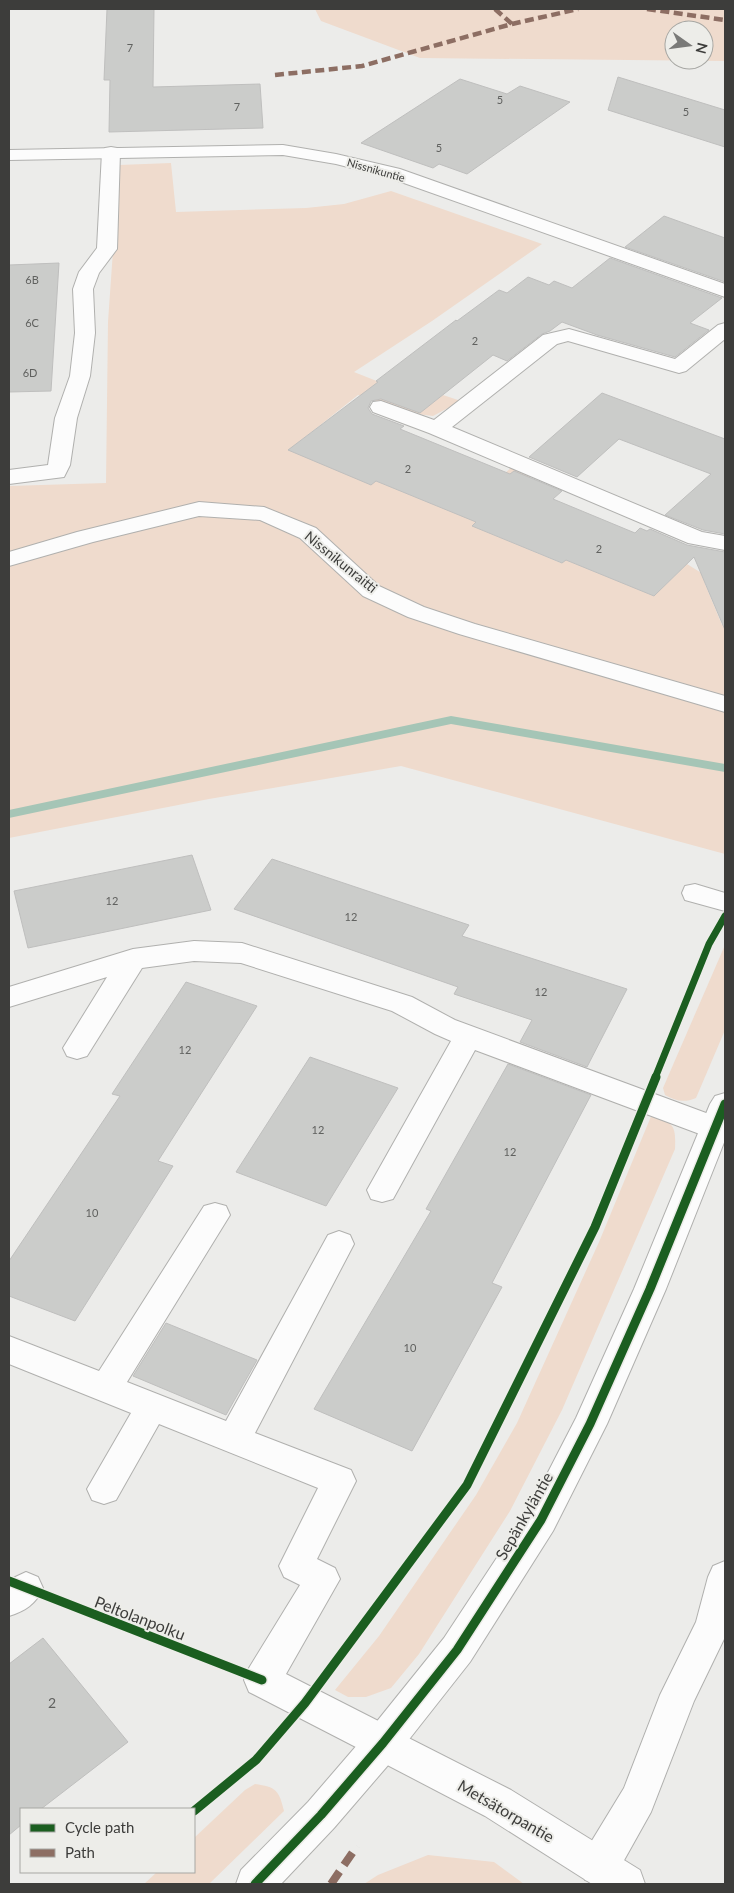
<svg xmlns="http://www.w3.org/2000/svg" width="734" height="1893" viewBox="0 0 734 1893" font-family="Lato,sans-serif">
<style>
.green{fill:#efdbcd;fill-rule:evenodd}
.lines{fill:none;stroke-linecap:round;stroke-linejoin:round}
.stream{fill:#a5c5b6;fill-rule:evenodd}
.building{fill:#cbccca;stroke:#bfbfbe}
.service-casing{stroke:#b0b0ae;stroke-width:2}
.minor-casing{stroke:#b0b0ae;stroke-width:2}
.tertiary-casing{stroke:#b0b0ae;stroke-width:2}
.service{fill:#fcfcfc;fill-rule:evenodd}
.minor{fill:#fcfcfc;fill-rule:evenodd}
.tertiary{fill:#fcfcfc;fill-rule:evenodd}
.quiet-far1{stroke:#8d6e63;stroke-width:4.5;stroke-dasharray:9 4.5;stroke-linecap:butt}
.quiet{stroke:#8d6e63;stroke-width:8;stroke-dasharray:15 8;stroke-linecap:butt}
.cycleway-far1-casing{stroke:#edede9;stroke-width:10}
.cycleway-casing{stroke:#edede9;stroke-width:12}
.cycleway-far1{stroke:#1b5e20;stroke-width:7}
.cycleway{stroke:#1b5e20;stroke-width:9}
.labels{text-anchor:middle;stroke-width:4;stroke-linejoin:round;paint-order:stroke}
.number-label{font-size:11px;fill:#60615f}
.far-street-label{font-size:11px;fill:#3d3d3b;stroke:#edede9}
.street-label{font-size:14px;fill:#3d3d3b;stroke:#edede9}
.near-number-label{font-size:14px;fill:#60615f}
.near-street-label{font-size:16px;fill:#3d3d3b;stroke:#edede9}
</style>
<rect width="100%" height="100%" fill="#ececea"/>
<g class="green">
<path d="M315,9H725V61L420,58L321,21ZM674,30H704V60H674Z"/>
<polygon points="171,163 176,212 306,208 344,204 391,191 542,244 432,321 354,372 432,403 443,395 461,401 433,416 417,414 358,395 289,450 376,481 457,514 512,467 532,475 473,526 561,563 566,560 654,596 687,564 703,574 705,584 722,625 725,625 725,854 401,766 209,799 9,838 9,486 106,483 108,322 119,165"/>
<path d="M725,945V1030L696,1098C684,1103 676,1101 665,1095L663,1088Z"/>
<path d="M652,1114C674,1124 676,1125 675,1149L562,1410L510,1511L419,1654L391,1688L366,1697H348L335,1690L379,1636L476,1495L517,1423L599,1242Z"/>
<path d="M255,1784C276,1787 279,1790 284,1811L209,1884H144L157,1872H194V1838L245,1790Z"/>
<polygon points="428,1855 494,1862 524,1884 364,1884 378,1875"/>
</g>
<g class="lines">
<polygon class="stream" points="451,716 725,764 725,772 451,724 9,818 9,810"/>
</g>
<g class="building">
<polygon points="107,9 154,9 153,87 260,84 263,128 109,132 110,80 104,80"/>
<polygon points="618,77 725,110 725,147 608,110"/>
<polygon points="460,79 507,94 520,86 570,102 467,174 439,164 433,168 361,143"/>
<polygon points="664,216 725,238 725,282 625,247"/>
<polygon points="610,258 722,298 690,323 709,330 675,357 597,335 562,322 550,331 542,334 507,361 493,355 420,413 381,399 371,401 368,408 372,414 404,426 400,429 510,474 514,471 562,491 553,499 635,533 640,528 647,531 650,529 687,545 725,552 725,630 694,557 654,596 566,560 562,563 472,526 476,522 376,481 371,485 288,450 378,382 376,381 456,320 457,321 499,290 507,293 528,277 549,285 554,281 572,288"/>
<polygon points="59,263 51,391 9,392 9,265"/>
<polygon points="602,393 725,439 725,534 703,530 665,515 711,474 619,439 577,477 529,457"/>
<polygon points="192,855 211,910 28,948 14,891"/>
<polygon points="272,859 469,925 462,936 627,989 587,1067 520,1042 532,1020 454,994 458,987 234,909"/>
<polygon points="186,982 257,1006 158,1161 173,1166 75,1321 9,1296 9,1261 120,1096 112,1094"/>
<polygon points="310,1057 398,1088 326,1206 236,1172"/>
<polygon points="508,1064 591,1095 492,1283 502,1287 412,1451 314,1409 431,1211 426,1209"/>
<polygon points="166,1323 257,1360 226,1415 133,1376"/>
<polygon points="43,1638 128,1742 41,1809 21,1809 21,1825 9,1835 9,1664"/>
</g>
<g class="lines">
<g class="service-casing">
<g id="service">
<polygon points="111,147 117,148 120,152 117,249 99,273 93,289 95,333 90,376 77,418 70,465 64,477 9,484 9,470 48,465 55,418 70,376 75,333 73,289 79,272 97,248 102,152 105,148"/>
<polygon points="725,323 725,339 686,371 679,373 568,341 557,344 452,427 702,532 725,536 725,550 688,543 429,433 373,412 370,407 373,402 381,401 434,420 543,335 569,329 675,359 718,325"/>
<polygon points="199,502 264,507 316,528 379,586 424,607 475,624 725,696 725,712 459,634 408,617 363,596 300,538 260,520 199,516 93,542 9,566 9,552 77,532"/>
<polygon points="695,884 725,893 725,911 685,900 682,893 685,886"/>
<polygon points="194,941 242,943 412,997 455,1020 725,1120 725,1136 715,1139 705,1136 475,1050 393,1199 382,1202 371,1199 367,1190 451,1041 435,1034 392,1011 241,963 194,961 142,968 87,1056 77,1059 67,1056 63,1048 107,977 9,1007 9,987 133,949"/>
<polygon points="215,1203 226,1206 230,1215 127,1382 226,1421 328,1235 339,1231 350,1235 354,1244 255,1433 351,1470 356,1481 317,1559 335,1568 340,1579 286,1674 396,1730 401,1743 396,1756 383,1761 249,1692 244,1680 249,1668 300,1585 284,1577 279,1566 318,1488 159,1424 116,1500 104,1504 92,1500 87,1489 131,1413 9,1364 9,1336 99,1371 204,1206"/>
<polygon points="725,1561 725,1637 694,1701 651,1812 613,1880 601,1884 585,1880 580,1866 585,1852 624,1788 660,1695 696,1622 708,1577 713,1566"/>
<path d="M26,1572L38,1577L43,1588C36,1604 25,1611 9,1616V1580Z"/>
</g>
</g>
<g class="minor-casing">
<g id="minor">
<polygon points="283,145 336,154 400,169 725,284 725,297 387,177 336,164 283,155 9,160 9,150"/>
<polygon points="383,1725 511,1790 640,1870 645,1884 592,1884 485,1816 370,1756 365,1743 370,1730"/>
</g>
</g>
<g class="tertiary-casing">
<polygon id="tertiary" points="725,1093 725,1140 666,1289 607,1424 553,1531 470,1662 396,1756 334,1828 281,1884 236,1884 241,1870 308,1802 370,1730 444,1638 529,1509 576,1418 634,1289 710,1104 715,1096"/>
</g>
<use href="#service" class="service"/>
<use href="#minor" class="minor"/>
<use href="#tertiary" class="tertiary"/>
<g class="quiet-far1">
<polyline points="495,9 512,24"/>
<polyline points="647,9 725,20"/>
<polyline points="275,75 362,66 512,24 578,9"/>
</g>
<polyline class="quiet" points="331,1884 357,1846"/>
<g class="cycleway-far1-casing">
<polyline id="cycleway-far1" points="655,1078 709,944 725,916"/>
</g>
<g class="cycleway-casing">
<g id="cycleway">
<polyline points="9,1581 262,1680"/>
<polyline points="194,1811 256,1760 305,1703 467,1485 595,1227 656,1077"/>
<polyline points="255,1884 321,1815 383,1743 457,1650 541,1520 590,1424 650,1289 725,1104"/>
</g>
</g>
<use href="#cycleway-far1" class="cycleway-far1"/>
<use href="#cycleway" class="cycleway"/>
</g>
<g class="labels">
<g class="number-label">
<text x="130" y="52">7</text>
<text x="500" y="104">5</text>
<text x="237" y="111">7</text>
<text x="686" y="116">5</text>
<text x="439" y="152">5</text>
<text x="32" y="284">6B</text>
<text x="32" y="327">6C</text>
<text x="475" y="345">2</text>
<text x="30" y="377">6D</text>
<text x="408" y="473">2</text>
<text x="599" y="553">2</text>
<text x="112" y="905">12</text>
<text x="351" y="921">12</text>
<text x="541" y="996">12</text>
<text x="185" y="1054">12</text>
<text x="318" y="1134">12</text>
<text x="510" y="1156">12</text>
<text x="92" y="1217">10</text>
<text x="410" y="1352">10</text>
</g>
<g class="far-street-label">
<text transform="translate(376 170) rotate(16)" y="4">Nissnikuntie</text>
</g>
<g class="street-label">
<text transform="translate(341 562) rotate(39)" y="5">Nissnikunraitti</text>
</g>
<g class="near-number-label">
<text x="52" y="1708">2</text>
</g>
<g class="near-street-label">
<text transform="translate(524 1516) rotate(-60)" y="6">Sepänkyläntie</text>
<text transform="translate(140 1618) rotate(21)" y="6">Peltolanpolku</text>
<text transform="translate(506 1811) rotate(30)" y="6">Metsätorpantie</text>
</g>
</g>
<rect width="734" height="1893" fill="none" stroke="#3d3d3b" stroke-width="20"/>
<rect x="20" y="1808" width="175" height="65" fill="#edede9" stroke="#a7a7a3"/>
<rect x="30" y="1824" width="25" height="8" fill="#1b5e20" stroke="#a7a7a3"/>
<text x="65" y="1833" font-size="15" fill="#3d3d3b">Cycle path</text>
<rect x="30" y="1849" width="25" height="8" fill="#8d6e63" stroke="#a7a7a3"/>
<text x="65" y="1858" font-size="15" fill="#3d3d3b">Path</text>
<g transform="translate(689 45) rotate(104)"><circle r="24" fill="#edede9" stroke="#a7a7a3"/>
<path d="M0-4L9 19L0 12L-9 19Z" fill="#7a7a78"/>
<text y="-8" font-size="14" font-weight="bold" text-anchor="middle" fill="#3d3d3b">N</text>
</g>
</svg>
